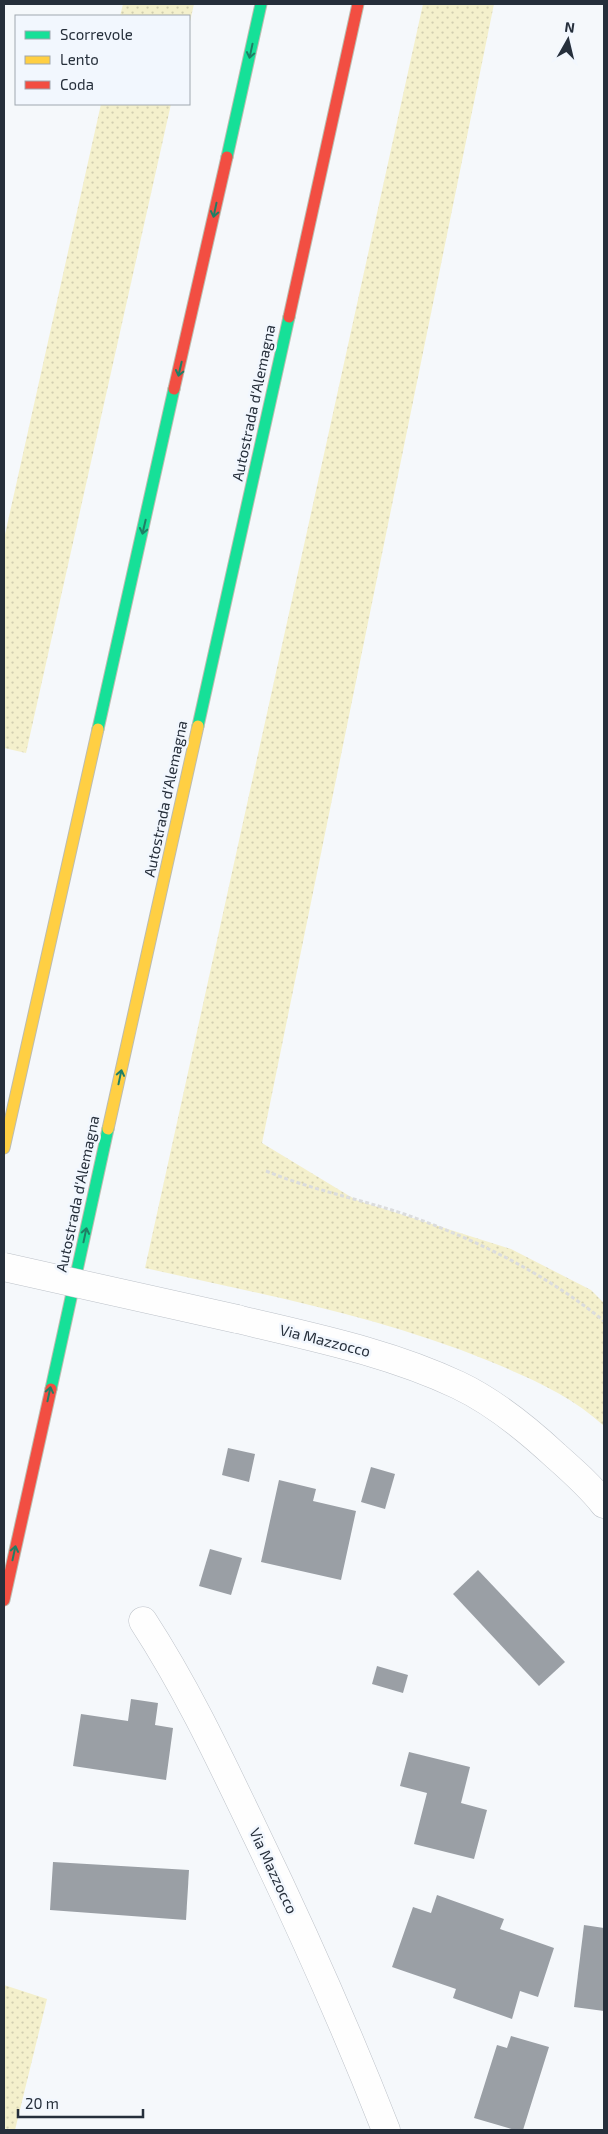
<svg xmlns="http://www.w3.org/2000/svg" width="608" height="2134" viewBox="0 0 608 2134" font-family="'Exo 2',sans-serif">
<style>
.grass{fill:url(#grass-dots)}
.building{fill:#9a9fa5}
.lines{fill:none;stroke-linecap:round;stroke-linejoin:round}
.street-casing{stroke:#bdc2c9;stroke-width:29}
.fast-casing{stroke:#bcbcb0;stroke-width:13}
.slow-casing{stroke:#bcbcb0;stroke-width:13}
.jam-casing{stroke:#bcbcb0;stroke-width:13}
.path{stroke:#dbdcdd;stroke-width:3;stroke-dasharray:4 2.5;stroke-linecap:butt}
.street{stroke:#fefefe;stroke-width:28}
.fast{stroke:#16e098;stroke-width:11}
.slow{stroke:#ffcf43;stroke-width:11}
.jam{stroke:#f24e42;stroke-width:11}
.street-bridge-casing{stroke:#bdc2c9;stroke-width:29;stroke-linecap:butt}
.street-bridge{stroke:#fefefe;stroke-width:28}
.oneway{stroke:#1f7f65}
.labels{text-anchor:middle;stroke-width:5;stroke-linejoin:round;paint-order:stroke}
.street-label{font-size:15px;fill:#262f3b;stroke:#f2f7fe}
</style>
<defs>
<pattern id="grass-dots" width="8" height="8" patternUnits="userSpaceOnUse" patternTransform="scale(1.25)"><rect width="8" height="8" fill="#f4f0cc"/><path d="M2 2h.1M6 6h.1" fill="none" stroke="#d1ceb0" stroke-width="1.8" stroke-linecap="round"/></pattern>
</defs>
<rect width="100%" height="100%" fill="#f5f8fb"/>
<g class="grass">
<polygon points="123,4 194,4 189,26 189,16 120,16"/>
<path d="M423,4H494L262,1143L356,1200L511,1249L591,1290L604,1303V1426C572,1396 530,1378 489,1361C379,1316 261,1294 145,1268Z"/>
<polygon points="101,104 171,104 26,753 4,748 4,539"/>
<polygon points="4,1985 47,1999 15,2130 4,2130"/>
</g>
<g class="building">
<polygon points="228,1448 255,1454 249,1482 222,1475"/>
<polygon points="371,1467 395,1474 385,1509 361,1502"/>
<polygon points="279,1480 316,1489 313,1501 356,1511 341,1580 261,1562"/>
<polygon points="210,1549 242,1558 231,1595 199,1586"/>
<polygon points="478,1570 565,1662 539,1686 453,1594"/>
<polygon points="377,1666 408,1675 403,1693 372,1684"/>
<polygon points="131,1699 158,1703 155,1725 173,1728 166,1780 73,1766 81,1714 128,1721"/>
<polygon points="409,1752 470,1767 461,1803 487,1810 474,1859 414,1844 427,1793 400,1786"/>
<polygon points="53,1862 189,1870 186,1920 50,1910"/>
<polygon points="437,1895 504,1919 500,1929 554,1948 538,1997 520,1991 512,2019 453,1998 456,1989 392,1967 413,1907 431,1913"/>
<polygon points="584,1925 604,1928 604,2011 574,2007"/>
<polygon points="511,2036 549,2047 523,2130 515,2130 474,2118 497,2045 507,2048"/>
</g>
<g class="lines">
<g class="street-casing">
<g id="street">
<path d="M237,1319C312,1337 388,1352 458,1385C494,1402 527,1429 556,1456C573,1471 590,1486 604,1504"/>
<path d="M143,1621C186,1687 219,1757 253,1828C301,1927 346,2028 386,2130"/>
</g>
</g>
<g class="fast-casing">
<g id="fast">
<polyline points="227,157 261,4"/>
<polyline points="198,726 289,317"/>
<polyline points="98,729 174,389"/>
<polyline points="51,1389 108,1129"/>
</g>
</g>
<g class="slow-casing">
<g id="slow">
<polyline points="108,1129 198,726"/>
<polyline points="4,1148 98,729"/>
</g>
</g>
<g class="jam-casing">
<g id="jam">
<polyline points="289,317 358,4"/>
<polyline points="174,389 227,157"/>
<polyline points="4,1600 51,1389"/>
</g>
</g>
<path class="path" d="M266,1171C312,1190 360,1199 407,1215C477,1240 546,1274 604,1321"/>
<use href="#street" class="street"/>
<use href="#fast" class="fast"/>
<use href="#slow" class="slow"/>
<use href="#jam" class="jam"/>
<g class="street-bridge-casing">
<polyline id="street-bridge" points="4,1267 237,1319"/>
</g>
<use href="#street-bridge" class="street-bridge"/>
</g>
<defs><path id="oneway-shaft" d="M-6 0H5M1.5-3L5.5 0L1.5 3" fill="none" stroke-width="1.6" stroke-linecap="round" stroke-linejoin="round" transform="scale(1.25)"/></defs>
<g class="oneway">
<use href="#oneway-shaft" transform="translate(251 51) rotate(102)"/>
<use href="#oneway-shaft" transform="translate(215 210) rotate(102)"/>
<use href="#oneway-shaft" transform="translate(180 369) rotate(103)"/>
<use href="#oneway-shaft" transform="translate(144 527) rotate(103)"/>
<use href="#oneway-shaft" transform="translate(120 1077) rotate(-78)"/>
<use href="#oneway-shaft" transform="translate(85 1235) rotate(-78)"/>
<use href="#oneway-shaft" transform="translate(49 1394) rotate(-78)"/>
<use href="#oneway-shaft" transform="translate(14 1553) rotate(-78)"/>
</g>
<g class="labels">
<g class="street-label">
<text transform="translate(254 403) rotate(-78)" y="5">Autostrada d'Alemagna</text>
<text transform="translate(166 799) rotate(-78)" y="5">Autostrada d'Alemagna</text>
<text transform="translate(78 1194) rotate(-78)" y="5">Autostrada d'Alemagna</text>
<text transform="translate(325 1341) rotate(14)" y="5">Via Mazzocco</text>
<text transform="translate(273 1871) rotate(65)" y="5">Via Mazzocco</text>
</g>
</g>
<rect width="608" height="2134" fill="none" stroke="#262f3b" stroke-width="10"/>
<rect x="15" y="15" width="175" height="90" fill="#f2f7fe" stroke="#a0a7b0"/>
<rect x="25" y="31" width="25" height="8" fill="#16e098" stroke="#a0a7b0"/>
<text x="60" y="40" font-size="15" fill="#262f3b">Scorrevole</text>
<rect x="25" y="56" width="25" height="8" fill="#ffcf43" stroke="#a0a7b0"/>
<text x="60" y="65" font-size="15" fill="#262f3b">Lento</text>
<rect x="25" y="81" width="25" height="8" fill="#f24e42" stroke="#a0a7b0"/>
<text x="60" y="90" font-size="15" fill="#262f3b">Coda</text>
<g transform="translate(568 40) rotate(8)" stroke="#f2f7fe" stroke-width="4" paint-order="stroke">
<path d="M0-4L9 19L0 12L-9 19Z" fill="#262f3b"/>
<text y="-8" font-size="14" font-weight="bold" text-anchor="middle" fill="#262f3b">N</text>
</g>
<path d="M18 2109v8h125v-8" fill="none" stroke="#262f3b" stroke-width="2.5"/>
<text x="25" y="2109" font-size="15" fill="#262f3b" stroke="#f2f7fe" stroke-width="4" paint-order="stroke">20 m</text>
</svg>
